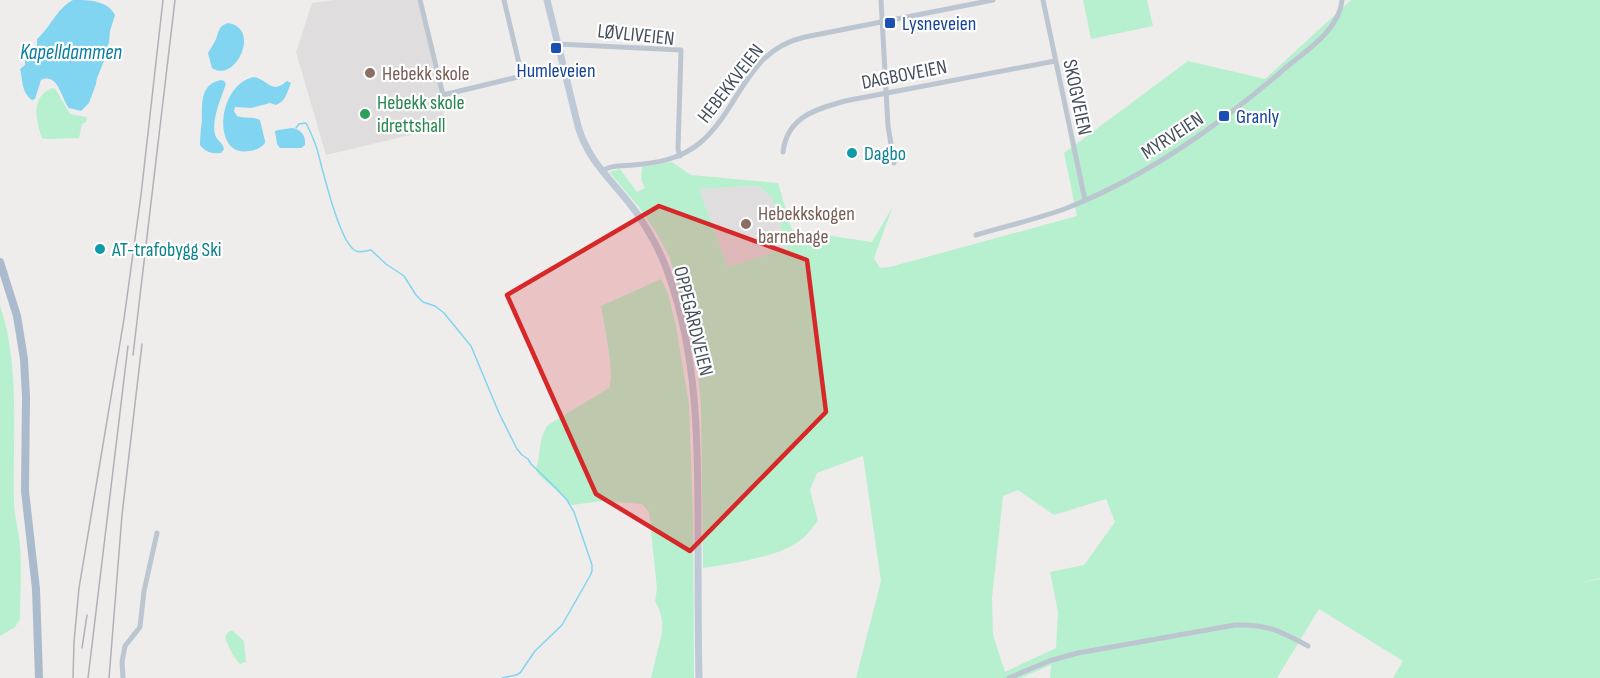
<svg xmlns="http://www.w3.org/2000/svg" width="1600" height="678" viewBox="0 0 1600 678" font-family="'Sofia Sans Condensed',sans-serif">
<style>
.education{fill:#e0ddde}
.green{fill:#b7f0cf;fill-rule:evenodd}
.water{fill:#82d5f0}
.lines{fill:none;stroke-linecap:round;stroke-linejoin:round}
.stream{stroke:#82d5f0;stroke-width:1.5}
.minor{stroke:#bcc6d0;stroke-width:5}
.secondary{stroke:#bec9d7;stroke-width:7}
.primary{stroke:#aabbcd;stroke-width:8}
.rail{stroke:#aeb1b7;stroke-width:1.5}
.marked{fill:#d62828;fill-opacity:0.2;stroke:#d62828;stroke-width:4.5;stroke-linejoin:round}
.transit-dot{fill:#1a4fb4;stroke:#fff;stroke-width:2}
.education-dot{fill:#8d6e63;stroke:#fff;stroke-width:2}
.leisure-dot{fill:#2e9e5b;stroke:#fff;stroke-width:2}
.culture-dot{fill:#0f9aa8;stroke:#fff;stroke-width:2}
.labels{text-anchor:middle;stroke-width:4.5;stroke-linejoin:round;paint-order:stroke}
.transit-label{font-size:20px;fill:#164399;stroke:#fff;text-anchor:start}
.street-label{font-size:20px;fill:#444f5b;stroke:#fff}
.education-label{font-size:20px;fill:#785e54;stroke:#fff;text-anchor:start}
.leisure-label{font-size:20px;fill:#27864d;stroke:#fff;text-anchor:start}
.culture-label{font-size:20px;fill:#0d838f;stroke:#fff;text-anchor:start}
.water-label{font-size:21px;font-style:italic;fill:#067ea4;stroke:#fff}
</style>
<rect width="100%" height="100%" fill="#efecec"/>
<g class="education">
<polygon points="334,0 420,0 443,95 444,127 326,155 296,52 312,3"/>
<polygon points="749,186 760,187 772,198 787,248 728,267 699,189"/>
</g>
<g class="green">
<polygon points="1083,0 1147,0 1153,26 1091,39"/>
<path d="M1351,0H1600V578L1580,583L1600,579V678H1393L1403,661L1319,609L1277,678H1050L1051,665L1021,678H856L881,581L863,456L817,473L810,490L818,521C812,527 808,534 802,539C781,557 730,564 703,568L701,402L696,357L688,323L670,258L656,232L639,207L609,172L620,169L637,192L645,188L641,179L642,167L672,162L691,175L778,183L792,230L872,242L893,206L874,258L880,268L890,267L1077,216L1064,153L1188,61L1265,79ZM749,186L760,187L772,198L787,248L728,267L699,189ZM1018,490L1054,515L1106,499L1115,522L1084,565L1050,572L1058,612L1056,648L1005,672L993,635L992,598L1003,496Z"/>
<path d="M53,88L56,90L70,114L87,117L86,122L82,124L79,138L47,139L42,138C36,121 30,95 53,88Z"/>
<path d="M661,279L668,294L676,326L689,405L693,519L694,678H651L662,633C663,621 661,611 655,601L657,589L651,530L649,512L642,504L602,501L572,505L538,474L536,470C541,455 538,438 548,425L609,388C615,371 604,325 601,306Z"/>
<path d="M0,305C21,369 12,438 14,505C15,518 19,532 20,546C22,570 20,595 20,619L15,627L0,636Z"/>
<path d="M230,631H233L244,641L246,662L240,664C233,657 229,648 225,638L227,633Z"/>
</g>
<g class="water">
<path d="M73,0C89,0 107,0 115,15L110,31L109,43L105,51L104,61L97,78L96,84L89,103L81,111L69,108C61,98 58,72 41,80L35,99L32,100C21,92 23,80 20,69L25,65V55L35,51L37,46V39C51,27 56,9 73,0Z"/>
<path d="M228,23C262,28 235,84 212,68L208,53C210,49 214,44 216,39C219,30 219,26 228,23Z"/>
<path d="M254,77C269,80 271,95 287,81L291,83C287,92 286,101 276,105L270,103L251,108L235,107L234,111L237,116C245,119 252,116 260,120L265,141V143C261,148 256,150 249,151C211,158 217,84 254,77Z"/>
<path d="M221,80L224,81L226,84C221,98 210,123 216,137C219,142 223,143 224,149L221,153C212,154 205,152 200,145C200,136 201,128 202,120C202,103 200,84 221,80Z"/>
<path d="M292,128C301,129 306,136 305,145L301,148H280L277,144L275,131L278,130Z"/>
</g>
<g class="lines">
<path class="stream" d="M296,128L299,124L306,123C310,131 314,140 317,149C323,171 338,236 353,249C358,254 365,251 371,250L386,264L404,276L416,295L423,302L435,306L444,313L471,346L499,413L517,449L522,455L528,459L531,464L557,489L567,500L574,512L592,565V571L590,576L562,625L535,651L520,673L516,675L502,678"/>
<g class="minor">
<polyline points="420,0 443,95 564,66"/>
<polyline points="504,0 522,76"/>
<polyline points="881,0 888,126 894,163"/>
<polyline points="1043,0 1085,200"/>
<polyline points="558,44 681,50 678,149 680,156"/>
<path d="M783,152C787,117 816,109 845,101L1055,61"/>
<path d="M602,171C611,165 622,166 633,165C658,163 681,159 701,142C741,107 746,50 805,37L993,0"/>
<path d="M976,235C1006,226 1038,219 1067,208C1150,175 1222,123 1289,65C1309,49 1340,28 1342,0"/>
<polyline points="123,678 122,662 125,646 140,627 144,591 157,533"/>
<path d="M1009,678L1049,661L1078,653L1235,625C1267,624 1280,631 1308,646"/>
</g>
<path class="secondary" d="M547,0L578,126C589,164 614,181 636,212C649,231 662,254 669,276C697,355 698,441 698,523C698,575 698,626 699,678"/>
<polyline class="primary" points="0,262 17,316 24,359 26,397 25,491 36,589 39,678"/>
<g class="rail">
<polyline points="133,355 175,0"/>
<polyline points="82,648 87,615"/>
<polyline points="73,678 74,642 79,588 124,319 141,195 163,0"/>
<polyline points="88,678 128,346"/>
<polyline points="109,678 122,515 142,344"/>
</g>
</g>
<path class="marked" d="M659,206L807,260L826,412L690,551L596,494L507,295Z"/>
<g class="transit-dot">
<rect x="884" y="17" width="12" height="12" rx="3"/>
<rect x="550" y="42" width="12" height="12" rx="3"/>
<rect x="1218" y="110" width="12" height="12" rx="3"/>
</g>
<g class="education-dot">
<circle cx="370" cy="73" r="6"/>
<circle cx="746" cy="224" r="6"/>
</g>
<circle class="leisure-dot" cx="365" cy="114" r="6"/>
<g class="culture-dot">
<circle cx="852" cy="153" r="6"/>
<circle cx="100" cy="249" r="6"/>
</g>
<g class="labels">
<g class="transit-label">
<text x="902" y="30">Lysneveien</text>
<text x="556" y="77" text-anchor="middle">Humleveien</text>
<text x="1236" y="123">Granly</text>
</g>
<g class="street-label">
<text transform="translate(636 34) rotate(6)" y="7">LØVLIVEIEN</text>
<text transform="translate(904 74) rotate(-11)" y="7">DAGBOVEIEN</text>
<text transform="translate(730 83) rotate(-52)" y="7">HEBEKKVEIEN</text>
<text transform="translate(1078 97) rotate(78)" y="7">SKOGVEIEN</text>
<text transform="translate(1172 135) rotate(-33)" y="7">MYRVEIEN</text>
<text transform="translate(694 321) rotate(76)" y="7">OPPEGÅRDVEIEN</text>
</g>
<g class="education-label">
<text x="382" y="80">Hebekk skole</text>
<text x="758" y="220">Hebekkskogen<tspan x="758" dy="23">barnehage</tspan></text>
</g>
<g class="leisure-label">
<text x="377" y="109">Hebekk skole<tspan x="377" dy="23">idrettshall</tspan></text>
</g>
<g class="culture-label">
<text x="864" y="160">Dagbo</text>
<text x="112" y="256">AT-trafobygg Ski</text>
</g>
<g class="water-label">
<text x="71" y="59">Kapelldammen</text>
</g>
</g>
</svg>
